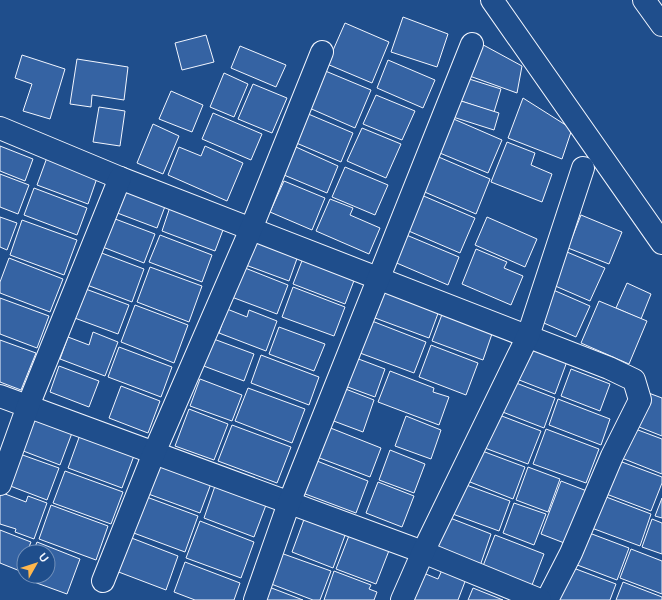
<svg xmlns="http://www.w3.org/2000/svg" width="662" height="600" viewBox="0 0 662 600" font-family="Lato,sans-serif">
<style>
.building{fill:#3563a3;stroke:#f2f6ff}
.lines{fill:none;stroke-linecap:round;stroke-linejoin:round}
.minor-casing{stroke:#f2f6ff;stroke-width:24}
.minor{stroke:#1f4e8c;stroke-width:22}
</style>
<rect width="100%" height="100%" fill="#1f4e8c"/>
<g class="building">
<polygon points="403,17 448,34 437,67 391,52"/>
<polygon points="345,23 389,42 372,83 327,64"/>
<polygon points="206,35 214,62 182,70 175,43"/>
<polygon points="476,41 522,66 517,93 464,74"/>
<polygon points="240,46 286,65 276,87 231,68"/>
<polygon points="22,55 65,69 50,119 23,111 32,84 15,78"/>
<polygon points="77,59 128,67 124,100 92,95 91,107 70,104"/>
<polygon points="388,60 435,80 423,108 377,88"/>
<polygon points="323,70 371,90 355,128 307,107"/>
<polygon points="224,73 248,84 234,117 210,107"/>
<polygon points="466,78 501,89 494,112 458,100"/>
<polygon points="253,84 287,98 272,133 238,119"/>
<polygon points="171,91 203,105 192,132 159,119"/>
<polygon points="376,95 415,111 402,140 363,124"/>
<polygon points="523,98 572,129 562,159 508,138"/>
<polygon points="458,100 499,113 494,130 453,117"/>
<polygon points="99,107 125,111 120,146 93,142"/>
<polygon points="213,113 262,134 251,160 202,139"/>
<polygon points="306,113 353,133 341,162 294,142"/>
<polygon points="449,117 502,140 488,173 435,151"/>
<polygon points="153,124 179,136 163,174 137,163"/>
<polygon points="362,128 401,144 386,178 347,161"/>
<polygon points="507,142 535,153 531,165 552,174 542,202 491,182"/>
<polygon points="0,146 33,159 25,181 0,171"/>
<polygon points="205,146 243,163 227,201 168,175 179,147 201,156"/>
<polygon points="296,147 338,166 327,193 284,175"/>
<polygon points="49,152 97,178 88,204 37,185"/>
<polygon points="434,155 490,179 476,214 420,190"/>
<polygon points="345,167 388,185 375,215 332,197"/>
<polygon points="0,174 29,185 18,214 0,207"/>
<polygon points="284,181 325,198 312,230 270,212"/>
<polygon points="123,184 167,201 157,228 112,211"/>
<polygon points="34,188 87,208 77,235 24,215"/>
<polygon points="419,194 475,218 460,253 404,229"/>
<polygon points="330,199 353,208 350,215 380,228 369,254 316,231"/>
<polygon points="172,201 226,222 215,251 162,231"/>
<polygon points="581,215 622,232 609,264 568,248"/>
<polygon points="0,217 17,223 7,250 0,247"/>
<polygon points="110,217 155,234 144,263 100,246"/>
<polygon points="487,217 537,239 525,267 475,245"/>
<polygon points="22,220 77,240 64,275 10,255"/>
<polygon points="404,234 459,257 448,285 392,261"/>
<polygon points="160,235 212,255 202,282 149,262"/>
<polygon points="254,236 299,253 289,281 243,264"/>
<polygon points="476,249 507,262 504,268 523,276 511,305 462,284"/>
<polygon points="99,252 144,269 132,302 87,285"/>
<polygon points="567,252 605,268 590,301 553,285"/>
<polygon points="305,253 355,278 345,304 293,284"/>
<polygon points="9,258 63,279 50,312 0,293 0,282"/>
<polygon points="240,266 288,285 277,314 229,296"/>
<polygon points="150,267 202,286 189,322 137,302"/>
<polygon points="627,283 651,294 641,319 616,308"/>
<polygon points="293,287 345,307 334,336 282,317"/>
<polygon points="83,288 129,305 118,334 72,317"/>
<polygon points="386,288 440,308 429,338 375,318"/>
<polygon points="551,289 590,306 576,337 537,320"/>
<polygon points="0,298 49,316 37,348 0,334"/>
<polygon points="599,301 647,321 629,364 581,343"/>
<polygon points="135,305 188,325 174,363 121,342"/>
<polygon points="227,309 247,317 249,310 277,321 266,351 219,333"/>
<polygon points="444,309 494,328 483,360 432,341"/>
<polygon points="372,321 426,342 414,373 360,353"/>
<polygon points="279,327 325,344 314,371 269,354"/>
<polygon points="93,332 118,342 105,376 60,359 68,337 89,345"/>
<polygon points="211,338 254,354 244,381 201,365"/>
<polygon points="0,340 36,353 21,390 0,382"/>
<polygon points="528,341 569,356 555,394 514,378"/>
<polygon points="431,345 478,363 466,395 419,377"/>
<polygon points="119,347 172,367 161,397 108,377"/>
<polygon points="261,355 319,377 309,405 251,383"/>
<polygon points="356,358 385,369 375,397 345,386"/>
<polygon points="59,366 99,381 89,407 50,392"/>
<polygon points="571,369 610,384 600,411 561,396"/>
<polygon points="390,371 434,388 433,392 449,397 439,425 378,402"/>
<polygon points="200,379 242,395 232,421 190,406"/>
<polygon points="511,381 555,398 544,428 500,411"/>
<polygon points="121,386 160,401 148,433 109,418"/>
<polygon points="248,388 305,409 292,443 235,421"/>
<polygon points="343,388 374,400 363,432 331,420"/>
<polygon points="646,392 662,398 662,436 634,425"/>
<polygon points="558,399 610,419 601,445 549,425"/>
<polygon points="189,409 228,424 214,460 175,446"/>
<polygon points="494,413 541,431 528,464 482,447"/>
<polygon points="29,416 72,433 60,465 18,449"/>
<polygon points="406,416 441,430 431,459 395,446"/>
<polygon points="232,425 291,447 277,483 218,461"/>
<polygon points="328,427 381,448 370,477 317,457"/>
<polygon points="630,427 662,439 662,474 619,457"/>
<polygon points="546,429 599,449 586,483 533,464"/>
<polygon points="81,432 135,453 122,488 68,468"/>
<polygon points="477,449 525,467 513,499 465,480"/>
<polygon points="390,450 425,464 414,493 379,480"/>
<polygon points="17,453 59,468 47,500 5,484"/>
<polygon points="312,459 368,481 356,513 300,492"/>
<polygon points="614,459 662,477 662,483 651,511 601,492"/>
<polygon points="155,460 212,481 200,513 143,492"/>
<polygon points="528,467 560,479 548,512 516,500"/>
<polygon points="65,471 123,492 111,524 53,503"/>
<polygon points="561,481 592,493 572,546 541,534"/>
<polygon points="378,482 414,496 402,527 366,513"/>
<polygon points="461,483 510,501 499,531 450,513"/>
<polygon points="215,486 266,505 254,537 204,518"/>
<polygon points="0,492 26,502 28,496 47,503 34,539 15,532 16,529 0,524"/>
<polygon points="601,495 651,514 640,546 589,527"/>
<polygon points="144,496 198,516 185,552 131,532"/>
<polygon points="662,498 662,518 655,516"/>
<polygon points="514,503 546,514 534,545 503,533"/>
<polygon points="51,505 108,526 96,560 39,539"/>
<polygon points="306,514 347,530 333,568 292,552"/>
<polygon points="445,516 491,534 480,566 433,548"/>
<polygon points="652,519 662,523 662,554 642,547"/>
<polygon points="200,521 254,542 241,578 186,558"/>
<polygon points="0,530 31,542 27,552 24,552 24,560 20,571 0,563"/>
<polygon points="584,531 629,548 617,580 572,563"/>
<polygon points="350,533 390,548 376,584 336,569"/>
<polygon points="495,535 544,554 532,585 483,566"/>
<polygon points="129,537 178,556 166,590 116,571"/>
<polygon points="37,542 80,559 67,594 23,578 24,576 48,576 48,552 33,552"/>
<polygon points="631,549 662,561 662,594 620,578"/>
<polygon points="278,552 331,571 320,600 313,600 266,582"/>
<polygon points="185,562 240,583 234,600 195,600 174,592"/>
<polygon points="568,566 616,584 610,600 558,600"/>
<polygon points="442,570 466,579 458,600 413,600 421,572 438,579"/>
<polygon points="334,571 371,585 369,589 377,592 374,600 324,600"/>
<polygon points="623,582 662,597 662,600 616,600"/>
<polygon points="269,587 303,600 264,600"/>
<polygon points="473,588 503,600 468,600"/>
</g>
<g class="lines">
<g class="minor-casing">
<g id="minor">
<polyline points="492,0 662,243"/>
<polyline points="644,0 662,25"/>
<polyline points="0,128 120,178 609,368 634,380 640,400 612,456 571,553 547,600"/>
<polyline points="0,396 423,552 540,600"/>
<polyline points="0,484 28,406 120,178"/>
<polyline points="103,581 154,453 251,229 322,52"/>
<polyline points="255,600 289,503 472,44"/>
<polyline points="402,600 423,552 528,336 583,168"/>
</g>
</g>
<use href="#minor" class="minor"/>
</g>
<g transform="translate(36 564) rotate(51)"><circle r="19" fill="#1f4e8c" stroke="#7391ba"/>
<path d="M0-3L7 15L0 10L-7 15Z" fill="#ffb74d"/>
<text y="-6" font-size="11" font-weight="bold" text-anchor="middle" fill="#f2f6ff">U</text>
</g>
</svg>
